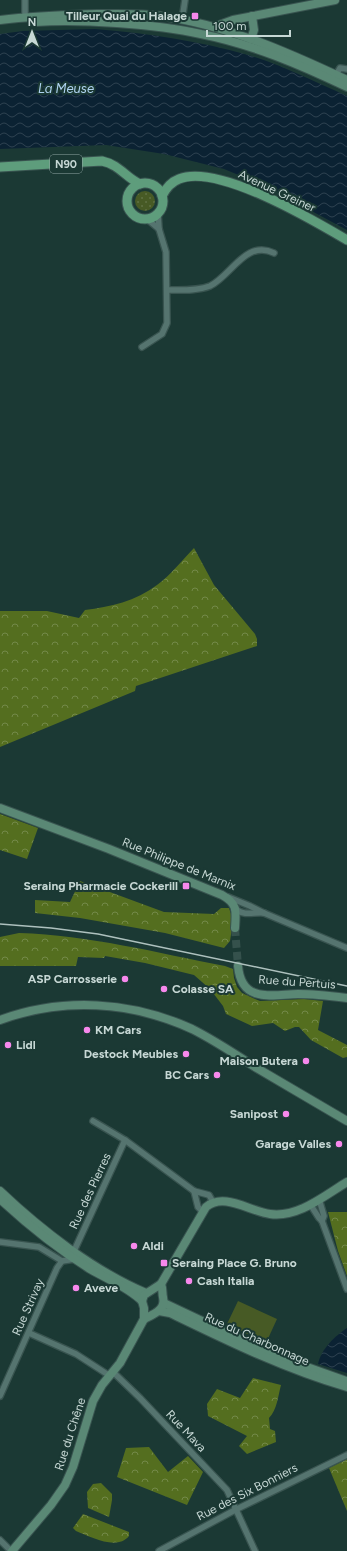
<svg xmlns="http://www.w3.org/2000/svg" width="347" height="1551" viewBox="0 0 347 1551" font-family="Figtree,sans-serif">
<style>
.grass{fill:url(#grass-dots)}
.forest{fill:url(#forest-crowns)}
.park{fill:#475a25}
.water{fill:url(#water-waves)}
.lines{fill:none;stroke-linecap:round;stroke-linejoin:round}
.secondary-tunnel{stroke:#35514c;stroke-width:8;stroke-dasharray:8 4;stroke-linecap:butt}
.street-casing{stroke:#395450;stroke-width:8}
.secondary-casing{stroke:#395450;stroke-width:10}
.primary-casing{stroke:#395450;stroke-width:11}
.street{stroke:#55746f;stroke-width:5.5}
.secondary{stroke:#5a8875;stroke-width:8}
.primary{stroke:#5e9d7c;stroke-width:9}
.rail{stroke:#aec1be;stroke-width:1.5}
.poi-dot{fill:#f788ec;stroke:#1b3934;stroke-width:1.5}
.labels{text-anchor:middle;stroke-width:4;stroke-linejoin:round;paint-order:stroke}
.shield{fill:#1b3934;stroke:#93a8a5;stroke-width:1}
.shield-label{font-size:11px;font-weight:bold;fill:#c7d8d5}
.poi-label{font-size:12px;font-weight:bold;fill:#c7d8d5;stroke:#1b3934;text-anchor:end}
.street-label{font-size:12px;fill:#c7d8d5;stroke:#1b3934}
.water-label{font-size:13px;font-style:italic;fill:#afd3f0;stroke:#1b3934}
</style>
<defs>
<pattern id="grass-dots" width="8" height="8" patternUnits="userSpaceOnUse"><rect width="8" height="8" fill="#475a25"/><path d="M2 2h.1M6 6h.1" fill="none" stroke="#607144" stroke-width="1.8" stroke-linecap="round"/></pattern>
<pattern id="forest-crowns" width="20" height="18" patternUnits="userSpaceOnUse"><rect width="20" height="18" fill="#546e1f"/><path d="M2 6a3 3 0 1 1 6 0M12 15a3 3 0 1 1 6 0" fill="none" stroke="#738949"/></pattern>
<pattern id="water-waves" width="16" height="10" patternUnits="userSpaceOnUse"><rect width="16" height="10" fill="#0b2233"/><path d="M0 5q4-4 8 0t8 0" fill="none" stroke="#2d4150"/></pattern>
</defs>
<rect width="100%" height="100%" fill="#1b3934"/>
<circle class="grass" cx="145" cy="201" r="10"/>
<g class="forest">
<path d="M194,548L214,585L255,634L257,639V646L136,686L135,691L0,747V611H47L79,618L85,610C110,607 136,601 157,585C170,576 183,559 194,548Z"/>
<polygon points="0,814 38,828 27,859 0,850"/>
<polygon points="80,881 164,912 214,914 221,908 229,908 231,914 231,927 232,928 230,941 224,948 165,933 80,918 35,913 35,900 70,902"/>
<path d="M19,933C89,935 157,953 225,966L233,969L234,978L237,987L242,993L255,999L260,1001L304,999L323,1001L318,1030L347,1045V1057L343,1058L311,1040L299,1027H295L285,1031L273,1023L252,1026L226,1014L223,1006L210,989L194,975L145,963L105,956L104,958L78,957L76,966H0V937Z"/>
<polygon points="328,1212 347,1212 347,1276 338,1251"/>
<path d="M253,1378L281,1385C278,1396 277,1410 269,1418L270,1429L275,1431L276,1442L247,1454L239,1446L247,1436L208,1416L207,1404L217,1389L240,1398Z"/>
<polygon points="149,1447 168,1472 188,1456 203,1472 187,1505 117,1477 126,1448"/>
<polygon points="347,1459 347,1511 329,1468"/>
<polygon points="101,1483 112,1494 112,1500 109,1517 88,1508 87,1492 93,1484"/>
<path d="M83,1514L129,1532V1536C117,1551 91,1537 76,1531L73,1528Z"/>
</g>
<polygon class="park" points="238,1301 277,1319 266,1343 227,1324"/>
<g class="water">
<path d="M95,29C146,33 199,41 248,55C282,65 315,82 347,96V230L263,185L224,169L164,154L106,145L0,149V34L23,31Z"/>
<path d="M347,1328V1373L318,1364C321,1349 335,1336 347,1328Z"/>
</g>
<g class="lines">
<polyline class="secondary-tunnel" points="235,928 238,966"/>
<g class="street-casing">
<g id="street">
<polyline points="25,0 25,17"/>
<polyline points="182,20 185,0"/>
<polyline points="336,75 340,68 347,69"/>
<polyline points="147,219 159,229"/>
<path d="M167,290C181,290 197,291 210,286C231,276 246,239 274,253"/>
<polyline points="142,347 162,334 167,323 166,252 159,229 158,213"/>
<polyline points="228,897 250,906 264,913 347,948"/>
<path d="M236,908L237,910C245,916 254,912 264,913"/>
<polyline points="93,1121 125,1140 194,1191 209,1195 213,1202"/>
<polyline points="194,1191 198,1207 203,1212"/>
<polyline points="319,1199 324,1216 322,1221"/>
<polyline points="310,1204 319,1218 322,1221 347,1289"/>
<polyline points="0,1242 39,1247 62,1261"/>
<polyline points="74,1251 125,1140"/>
<polyline points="29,1333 76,1354 110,1376"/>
<polyline points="113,1372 140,1398 227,1490 255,1551"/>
<polyline points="0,1396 57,1268 62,1261 75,1259"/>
<polyline points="0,1540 11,1551"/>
<polyline points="159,1551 235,1510 347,1455"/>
</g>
</g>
<g class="secondary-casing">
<g id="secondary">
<path d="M0,20C32,16 64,15 97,14C118,14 140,13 161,16C227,25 287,52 347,80"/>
<path d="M35,22C62,20 90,21 117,23C145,25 174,28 201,34C252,44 301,65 347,87"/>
<polyline points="214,27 233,20 335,0"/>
<polyline points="251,39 254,30 252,16"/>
<path d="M0,808L109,849L222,895C238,904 236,911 235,928"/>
<path d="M238,966C239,977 243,989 255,993C268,998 284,994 298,994C314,994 331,996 347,998"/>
<path d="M0,1020C63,997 131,1001 192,1029C214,1040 235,1054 255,1067C286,1085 316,1103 347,1121"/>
<path d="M0,1191C41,1230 94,1271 146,1293"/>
<path d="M0,1199C28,1225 58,1249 90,1269C107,1279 128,1287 142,1301"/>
<polyline points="164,1303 276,1356 346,1381"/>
<path d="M159,1311L170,1313C228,1341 285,1369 347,1387"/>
<path d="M144,1319C154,1314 166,1310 163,1297C162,1293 163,1289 161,1284"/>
<path d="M12,1551L51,1505L65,1485L73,1467L93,1401L102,1385L120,1363L144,1319V1308L142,1301L144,1295L161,1284L206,1207C224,1192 249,1211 270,1214C298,1218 324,1196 347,1182"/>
</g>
</g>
<g class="primary-casing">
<g id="primary">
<path d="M0,167L102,161C120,165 125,177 140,184"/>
<circle cx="145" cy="201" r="18"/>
<path d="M162,196C166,188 171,182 179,179C217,163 313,220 347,240"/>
</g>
</g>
<use href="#street" class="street"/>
<use href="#secondary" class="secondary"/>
<use href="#primary" class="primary"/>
<polyline class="rail" points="0,924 51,928 98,934 347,986"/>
</g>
<g class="poi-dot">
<rect x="191" y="12" width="8" height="8" rx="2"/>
<rect x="182" y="882" width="8" height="8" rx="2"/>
<circle cx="125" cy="979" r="4"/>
<circle cx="164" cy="989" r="4"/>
<circle cx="87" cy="1030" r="4"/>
<circle cx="8" cy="1045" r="4"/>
<circle cx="186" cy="1054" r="4"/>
<circle cx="306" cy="1061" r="4"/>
<circle cx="217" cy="1075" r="4"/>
<circle cx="286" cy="1114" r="4"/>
<circle cx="339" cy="1144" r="4"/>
<circle cx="134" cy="1246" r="4"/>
<rect x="160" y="1259" width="8" height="8" rx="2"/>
<circle cx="189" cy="1281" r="4"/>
<circle cx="76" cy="1288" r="4"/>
</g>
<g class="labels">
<rect class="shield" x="50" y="155" width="32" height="18" rx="3"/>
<g class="shield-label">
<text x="66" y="168">N90</text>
</g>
<g class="poi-label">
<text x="187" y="20">Tilleur Quai du Halage</text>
<text x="178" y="890">Seraing Pharmacie Cockerill</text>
<text x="117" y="983">ASP Carrosserie</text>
<text x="172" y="993" text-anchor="start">Colasse SA</text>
<text x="95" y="1034" text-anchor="start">KM Cars</text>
<text x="16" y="1049" text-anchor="start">Lidl</text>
<text x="178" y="1058">Destock Meubles</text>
<text x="298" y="1065">Maison Butera</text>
<text x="209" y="1079">BC Cars</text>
<text x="278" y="1118">Sanipost</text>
<text x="331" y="1148">Garage Valles</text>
<text x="142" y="1250" text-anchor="start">Aldi</text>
<text x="172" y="1267" text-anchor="start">Seraing Place G. Bruno</text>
<text x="197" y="1285" text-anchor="start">Cash Italia</text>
<text x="84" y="1292" text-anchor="start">Aveve</text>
</g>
<g class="street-label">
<text transform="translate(277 191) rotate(25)" y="4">Avenue Greiner</text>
<text transform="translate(179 864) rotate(22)" y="4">Rue Philippe de Marnix</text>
<text transform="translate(297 982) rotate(4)" y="4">Rue du Pertuis</text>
<text transform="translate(90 1191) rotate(-65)" y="4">Rue des Pierres</text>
<text transform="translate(28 1307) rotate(-66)" y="4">Rue Strivay</text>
<text transform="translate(257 1339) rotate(24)" y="4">Rue du Charbonnage</text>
<text transform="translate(186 1431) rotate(47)" y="4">Rue Mava</text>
<text transform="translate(70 1434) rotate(-72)" y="4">Rue du Chêne</text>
<text transform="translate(247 1492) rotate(-27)" y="4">Rue des Six Bonniers</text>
</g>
<g class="water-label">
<text x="66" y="93">La Meuse</text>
</g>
</g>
<g transform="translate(32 32)" stroke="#1b3934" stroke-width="3" paint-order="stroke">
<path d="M0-3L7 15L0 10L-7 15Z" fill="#c7d8d5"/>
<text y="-6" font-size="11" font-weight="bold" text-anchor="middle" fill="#c7d8d5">N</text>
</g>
<path d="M207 30v6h83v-6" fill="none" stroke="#c7d8d5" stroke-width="2"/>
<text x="213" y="30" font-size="12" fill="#c7d8d5" stroke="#1b3934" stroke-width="3" paint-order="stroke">100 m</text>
</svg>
